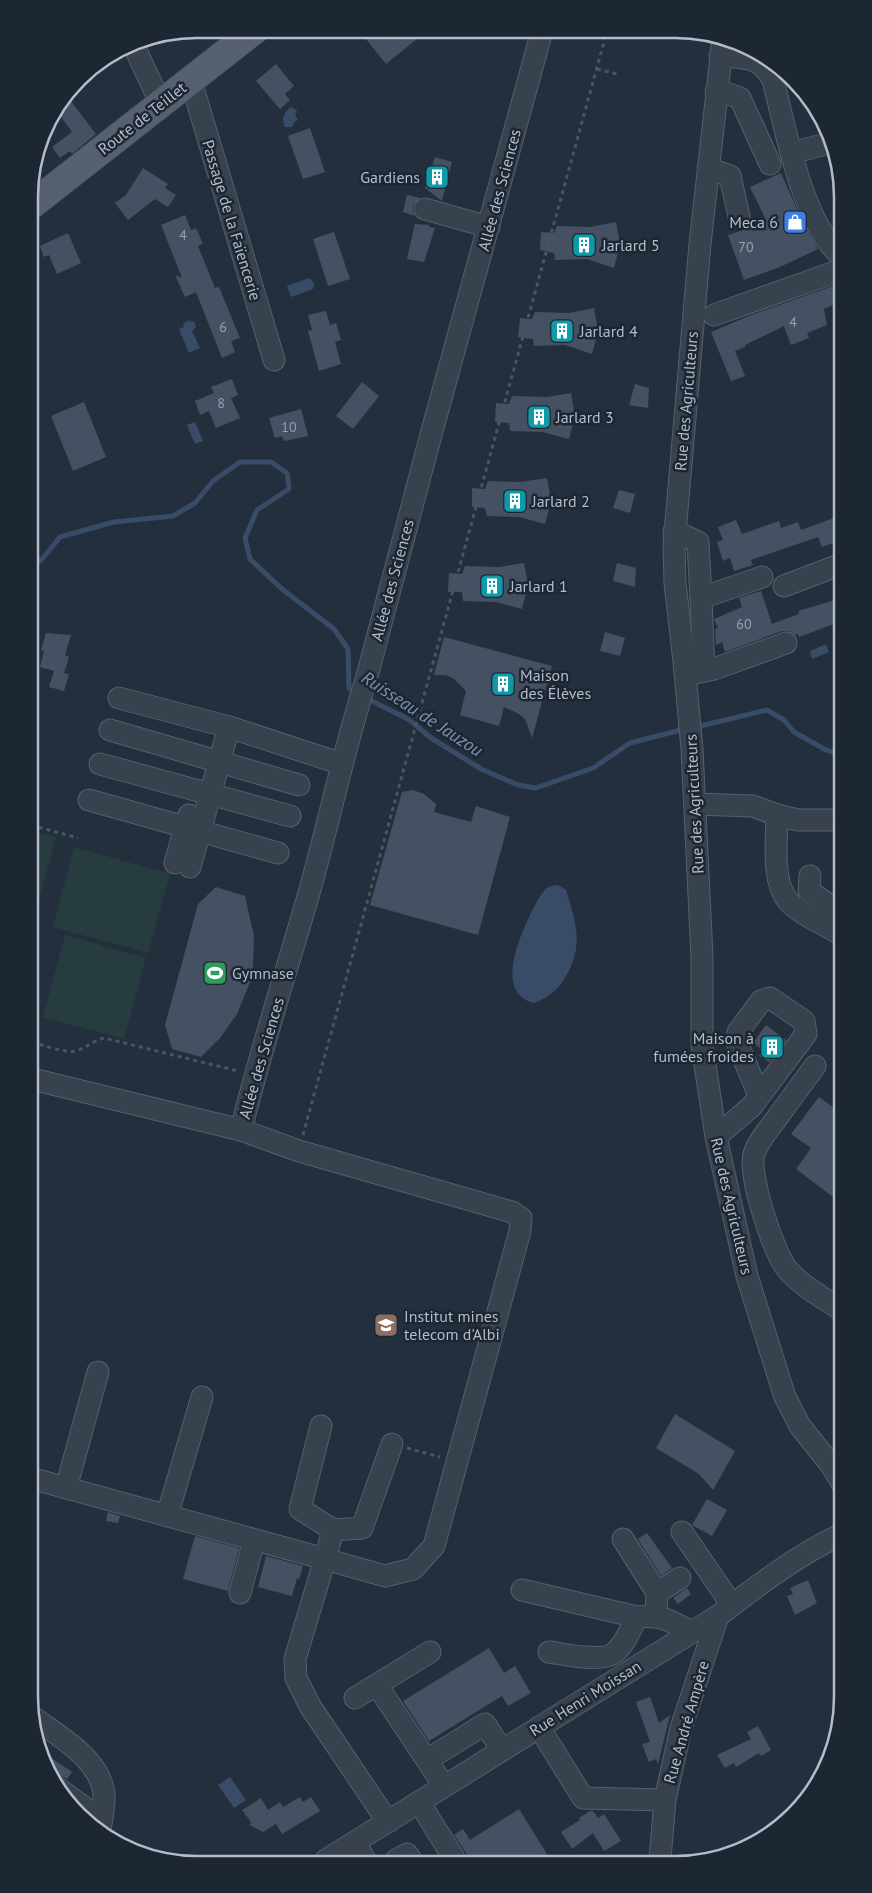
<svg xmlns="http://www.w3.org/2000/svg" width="872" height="1893" viewBox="0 0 872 1893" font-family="'PT Sans',sans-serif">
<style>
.grass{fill:#263c3f}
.water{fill:#394c67}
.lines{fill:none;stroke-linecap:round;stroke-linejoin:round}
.stream{stroke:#394c67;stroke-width:5}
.building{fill:#455162}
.minor-casing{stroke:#565f6c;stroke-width:23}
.major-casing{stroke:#414a57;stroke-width:29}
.path{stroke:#44595c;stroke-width:3;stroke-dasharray:4 4;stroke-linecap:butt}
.minor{stroke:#38414e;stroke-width:21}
.major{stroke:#56606e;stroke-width:28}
.labels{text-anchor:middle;stroke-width:5;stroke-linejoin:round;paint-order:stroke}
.number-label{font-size:14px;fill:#98a1af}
.street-label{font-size:16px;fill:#b4bcc9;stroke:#1d2633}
.poi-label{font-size:16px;fill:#b4bcc9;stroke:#1d2633;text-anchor:start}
.water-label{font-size:18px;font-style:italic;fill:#7c92b1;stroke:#1d2633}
.rim{fill:none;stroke:#b4bcc9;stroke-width:2.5}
</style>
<rect width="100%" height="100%" fill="#242f3e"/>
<g class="grass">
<polygon points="31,830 56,837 32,925"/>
<polygon points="74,847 170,874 148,953 53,927"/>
<polygon points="65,935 146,958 124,1039 43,1017"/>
</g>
<g class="water">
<path d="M291,107L297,110L295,115L298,120L294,122L292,127H285C281,119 284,112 291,107Z"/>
<polygon points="309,278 314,283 313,289 291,297 287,286"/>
<polygon points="190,320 191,322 194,321 196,327 192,331 200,348 189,353 179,329 184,327 183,323"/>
<polygon points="195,422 203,441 195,444 187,425"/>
<polygon points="826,644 829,652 812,659 810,651"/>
<path d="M558,885L566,890C576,922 584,945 566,976C559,989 548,998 534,1003C493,992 521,934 532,911C536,904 539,896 544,891C548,886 552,886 558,885Z"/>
<polygon points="230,1777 246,1800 234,1808 218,1785"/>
</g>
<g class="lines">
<g class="stream">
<polyline points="30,569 43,558 60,537 114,522 173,516 195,503 213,481 240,462 271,462 287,473 289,489 257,510 245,538 250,559 282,589 334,629 348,649 349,688 356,693"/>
<polyline points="366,698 408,719 431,738 483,770 518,785 536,788 593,768 630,743 685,729"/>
<polyline points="696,727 767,710 784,720 794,732 826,750 840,754"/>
</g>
</g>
<g class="building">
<polygon points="377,30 428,30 386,64 366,39"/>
<polygon points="276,64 294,86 285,94 290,100 280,109 256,81"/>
<polygon points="67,96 96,134 72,154 70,151 60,158 52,147 72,132 56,110"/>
<polygon points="310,128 325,172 303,179 288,136"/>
<polygon points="435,157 452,162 442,201 425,188"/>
<polygon points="143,168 168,184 165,188 176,195 168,207 155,199 128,220 115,203 126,195"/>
<polygon points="781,173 803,223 818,249 780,267 744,280 728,235 767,222 750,187"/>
<polygon points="407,195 420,198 413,205 413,212 415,216 403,212"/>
<polygon points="185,215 191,230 196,228 203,244 198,246 215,288 219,287 240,338 231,341 235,352 222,358 196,292 185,297 175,275 182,278 161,225"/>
<polygon points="616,222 620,244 614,268 587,259 555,260 554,253 540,250 541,232 554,233 557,226 590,227"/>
<polygon points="415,224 429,225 429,227 435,228 424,262 407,259"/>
<polygon points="334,232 350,279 328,286 313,239"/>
<polygon points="68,233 81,263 57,274 49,255 44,257 40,246"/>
<polygon points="838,284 838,303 824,309 827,325 807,333 809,338 791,345 784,326 745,345 745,347 735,351 745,376 731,381 711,332 749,316"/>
<polygon points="594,308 598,331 592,354 565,345 534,346 533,339 518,337 520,318 532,319 535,312 569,313"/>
<polygon points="326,311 330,325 336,323 341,340 335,342 341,364 319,371 308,331 312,330 308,315"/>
<polygon points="232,379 238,395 231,398 240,418 216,428 209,411 200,415 195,401 214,393 211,387"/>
<polygon points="362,382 379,396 353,429 336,416"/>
<polygon points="635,384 649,388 648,408 629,405"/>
<polygon points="571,393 575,416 569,439 542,432 510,431 509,423 495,422 496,403 509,404 512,396 547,397"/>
<polygon points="84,402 106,457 73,471 51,416"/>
<polygon points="301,409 308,436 284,441 282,436 275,438 269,418"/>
<polygon points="547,478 551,501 545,524 519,517 487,516 485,508 472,507 472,488 485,489 488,481 520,482"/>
<polygon points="619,490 635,494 630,513 613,508"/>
<polygon points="839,516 839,541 822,547 818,537 751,560 753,565 734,571 730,558 723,561 717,542 723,540 718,527 736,520 742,534 779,521 781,528 798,522 801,530"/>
<polygon points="524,563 528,586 522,609 496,602 463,601 462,592 448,592 449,573 462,574 465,566 499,567"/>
<polygon points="617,563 636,568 635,587 613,581"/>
<polygon points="761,591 772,624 799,614 798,611 839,599 839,622 799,637 798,634 795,635 789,631 782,631 725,652 722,642 716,645 715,629 718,628 714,619 742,607 739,598"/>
<polygon points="605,632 625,638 620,656 600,651"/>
<polygon points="46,633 71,635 65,655 69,657 64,673 69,674 64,691 49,687 54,671 40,667 44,651 41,650"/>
<polygon points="444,637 552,666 532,738 525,719 519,714 504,707 499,726 460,715 466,691 454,679 446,675 434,675"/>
<polygon points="413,790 424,794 436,804 434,812 471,822 476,806 510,817 478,935 370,905 402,792"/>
<polygon points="216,887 245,896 254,936 253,965 250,982 237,1014 220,1038 201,1057 172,1049 165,1025 198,904"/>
<polygon points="766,1025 786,1040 769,1062 759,1056 763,1050 753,1043"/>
<polygon points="819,1097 841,1113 841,1203 796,1169 811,1148 791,1134"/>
<polygon points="675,1414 735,1451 713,1490 699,1474 656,1448"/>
<polygon points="707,1499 727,1510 712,1536 692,1525"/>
<polygon points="108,1512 120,1516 118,1523 106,1521"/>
<polygon points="647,1533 672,1568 661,1576 638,1539"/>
<polygon points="195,1536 239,1548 228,1591 183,1579"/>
<polygon points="266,1556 303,1566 299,1579 297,1578 292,1596 258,1587"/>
<polygon points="808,1580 817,1603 795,1615 787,1596 793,1594 790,1588"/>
<polygon points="687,1588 691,1594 678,1604 673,1598"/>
<polygon points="489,1648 504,1673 515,1666 531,1693 508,1706 502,1696 429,1741 403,1701"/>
<polygon points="650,1697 659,1723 670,1715 658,1764 656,1759 649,1762 642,1744 650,1742 636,1702"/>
<polygon points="758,1726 771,1750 761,1756 759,1753 736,1767 734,1763 725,1768 717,1755 751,1739 747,1732"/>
<polygon points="53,1759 72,1772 67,1779 58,1775 51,1776 48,1766"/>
<polygon points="300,1797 303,1802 311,1797 320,1811 282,1834 276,1824 263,1832 250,1825 251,1822 242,1810 261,1798 268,1810 280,1802 283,1807"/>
<polygon points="519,1809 550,1859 467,1860 466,1853 454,1835 463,1829 470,1840"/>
<polygon points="590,1811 593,1811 598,1818 604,1814 621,1841 604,1851 593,1833 572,1849 561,1832 580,1820 579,1818"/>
</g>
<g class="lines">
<g class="minor-casing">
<g id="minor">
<polyline points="723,39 700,244 674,545 675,583 684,662 692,749 702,957 702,1045 716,1137 747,1276 785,1397 800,1426 831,1465 842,1483"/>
<polyline points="132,42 161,104"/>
<path d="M720,56C745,58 761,56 773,80C786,130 801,217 838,253"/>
<polyline points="191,81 274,360"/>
<polyline points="716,92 726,93 740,98 770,164"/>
<polyline points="792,153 833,142"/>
<polyline points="708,168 730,176 739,216"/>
<polyline points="425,209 489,227"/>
<polyline points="714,315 835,272 838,270"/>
<polyline points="674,531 698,542 701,598"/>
<polyline points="784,586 839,565"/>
<polyline points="704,671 701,598 762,577"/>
<polyline points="690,674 714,669 786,643"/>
<polyline points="119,698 229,727 342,764"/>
<polyline points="110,730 299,785"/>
<polyline points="100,764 290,816"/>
<polyline points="89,800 278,853"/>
<polyline points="695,804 753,806 777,815 798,820 840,820"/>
<path d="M777,815C777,840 771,880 788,901C801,915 824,924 840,934"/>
<polyline points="175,863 189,815"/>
<polyline points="190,867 229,727"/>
<polyline points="810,876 809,891 840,913"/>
<path d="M815,1066C802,1084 789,1101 777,1118C769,1129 758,1141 754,1154C748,1175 773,1251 787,1269C801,1286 824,1298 841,1310"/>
<polyline points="32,1079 241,1130 299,1151 512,1212 521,1218 520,1231 434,1546 413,1569 385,1576 325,1559 333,1530 362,1528 392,1444"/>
<path d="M241,1130C260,1052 285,976 307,900C328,827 343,752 366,680L432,431L542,31"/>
<polyline points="716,1137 752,1106 806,1034 804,1021 770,998 761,1001 738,1032 737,1042 759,1096"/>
<polyline points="321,1426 300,1509 333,1530"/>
<polyline points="34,1479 325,1559 295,1659 296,1678 310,1706 388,1822"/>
<polyline points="66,1488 98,1372"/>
<polyline points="167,1516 202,1397"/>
<polyline points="682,1532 732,1605"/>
<polyline points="623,1539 657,1593 656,1615"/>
<path d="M522,1590L637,1617C663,1615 669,1620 691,1632"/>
<polyline points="240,1593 254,1540"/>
<polyline points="657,1593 680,1578"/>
<path d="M549,1652C564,1654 601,1663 614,1653C625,1645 631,1628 637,1617"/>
<polyline points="377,1685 444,1786"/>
<polyline points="355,1698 430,1652"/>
<path d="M34,1718C60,1737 100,1759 104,1794C105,1805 102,1818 100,1830"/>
<polyline points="539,1727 583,1798 665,1800"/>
<polyline points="427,1760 485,1724 502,1750"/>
<polyline points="56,1787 88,1810 100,1829"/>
<polyline points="419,1802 455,1860"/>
<polyline points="355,1843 365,1860"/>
<polyline points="660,1859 665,1800 681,1728 718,1616"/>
<path d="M326,1860L718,1616C757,1586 797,1555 842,1534"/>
<polyline points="396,1860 407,1854 411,1860"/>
</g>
</g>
<g class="major-casing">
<polyline id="major" points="29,207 256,29"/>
</g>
<g class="path">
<polyline points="597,69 617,74"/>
<polyline points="31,825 78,838"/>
<path d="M32,1042C43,1045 69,1055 79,1050C88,1046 94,1041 104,1038L238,1071"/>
<polyline points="303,1135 607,31"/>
<polyline points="407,1448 440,1457"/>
<polyline points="836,1518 838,1512 837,1500"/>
</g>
<use href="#minor" class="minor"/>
<use href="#major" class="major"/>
</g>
<defs>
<g id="building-square" transform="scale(1.25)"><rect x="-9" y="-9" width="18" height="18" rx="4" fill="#0f9aa8" stroke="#1d2633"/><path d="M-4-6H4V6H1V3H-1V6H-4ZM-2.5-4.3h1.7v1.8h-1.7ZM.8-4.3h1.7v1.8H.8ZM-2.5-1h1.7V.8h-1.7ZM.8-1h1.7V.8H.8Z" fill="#fff"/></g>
<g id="shop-square" transform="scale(1.25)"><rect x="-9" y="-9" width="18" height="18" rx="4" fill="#3f7fe0" stroke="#1d2633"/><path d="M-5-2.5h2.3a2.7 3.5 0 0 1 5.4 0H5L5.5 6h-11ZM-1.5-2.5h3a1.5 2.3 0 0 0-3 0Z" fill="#fff"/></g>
<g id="stadium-square" transform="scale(1.25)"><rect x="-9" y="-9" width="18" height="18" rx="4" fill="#2e9e5b" stroke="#1d2633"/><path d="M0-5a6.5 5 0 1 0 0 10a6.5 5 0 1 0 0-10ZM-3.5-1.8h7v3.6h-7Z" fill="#fff"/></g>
<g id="university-square" transform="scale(1.25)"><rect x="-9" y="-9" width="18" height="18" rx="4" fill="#8d6e63" stroke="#1d2633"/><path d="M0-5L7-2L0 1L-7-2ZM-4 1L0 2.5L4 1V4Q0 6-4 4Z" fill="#fff"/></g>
</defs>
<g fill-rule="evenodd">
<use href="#building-square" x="437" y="177"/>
<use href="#shop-square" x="795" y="222"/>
<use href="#building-square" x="584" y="245"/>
<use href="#building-square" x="562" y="331"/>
<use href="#building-square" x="539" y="417"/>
<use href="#building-square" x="515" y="501"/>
<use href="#building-square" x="492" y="586"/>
<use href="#building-square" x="503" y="684"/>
<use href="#stadium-square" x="215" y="973"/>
<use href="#building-square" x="772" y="1047"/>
<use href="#university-square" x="386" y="1325"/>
</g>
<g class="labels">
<g class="number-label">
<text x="183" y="240">4</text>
<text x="746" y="252">70</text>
<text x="793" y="327">4</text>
<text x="223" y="332">6</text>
<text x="221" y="408">8</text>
<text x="289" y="432">10</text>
<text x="744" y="629">60</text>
</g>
<g class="street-label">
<text transform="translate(142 118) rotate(-38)" y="6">Route de Teillet</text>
<text transform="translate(499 190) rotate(-75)" y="6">Allée des Sciences</text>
<text transform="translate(232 220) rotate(73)" y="6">Passage de la Faïencerie</text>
<text transform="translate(686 401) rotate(-85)" y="6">Rue des Agriculteurs</text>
<text transform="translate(392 580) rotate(-75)" y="6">Allée des Sciences</text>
<text transform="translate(694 804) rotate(-93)" y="6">Rue des Agriculteurs</text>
<text transform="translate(261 1058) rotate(-74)" y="6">Allée des Sciences</text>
<text transform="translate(732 1206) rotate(77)" y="6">Rue des Agriculteurs</text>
<text transform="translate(585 1698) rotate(-32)" y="6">Rue Henri Moissan</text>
<text transform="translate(686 1722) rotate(-74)" y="6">Rue André Ampère</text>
</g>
<g class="poi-label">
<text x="420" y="183" text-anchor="end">Gardiens</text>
<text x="778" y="228" text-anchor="end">Meca 6</text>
<text x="602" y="251">Jarlard 5</text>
<text x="580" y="337">Jarlard 4</text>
<text x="556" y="423">Jarlard 3</text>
<text x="532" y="507">Jarlard 2</text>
<text x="510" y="592">Jarlard 1</text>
<text x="520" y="681">Maison<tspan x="520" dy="18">des Élèves</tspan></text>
<text x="232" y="979">Gymnase</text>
<text x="754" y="1044" text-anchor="end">Maison à<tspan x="754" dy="18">fumées froides</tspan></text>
<text x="404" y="1322">Institut mines<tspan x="404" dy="18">telecom d'Albi</tspan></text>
</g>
<g class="water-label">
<text transform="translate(422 714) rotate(33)" y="6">Ruisseau de Jauzou</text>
</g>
</g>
<path d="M0 0H872V1893H0ZM197 38H675A159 159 0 0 1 834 197V1697A159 159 0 0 1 675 1856H197A159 159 0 0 1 38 1697V197A159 159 0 0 1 197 38Z" fill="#1d2633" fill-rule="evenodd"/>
<path class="rim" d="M197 38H675A159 159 0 0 1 834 197V1697A159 159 0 0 1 675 1856H197A159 159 0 0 1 38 1697V197A159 159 0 0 1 197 38Z"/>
</svg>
